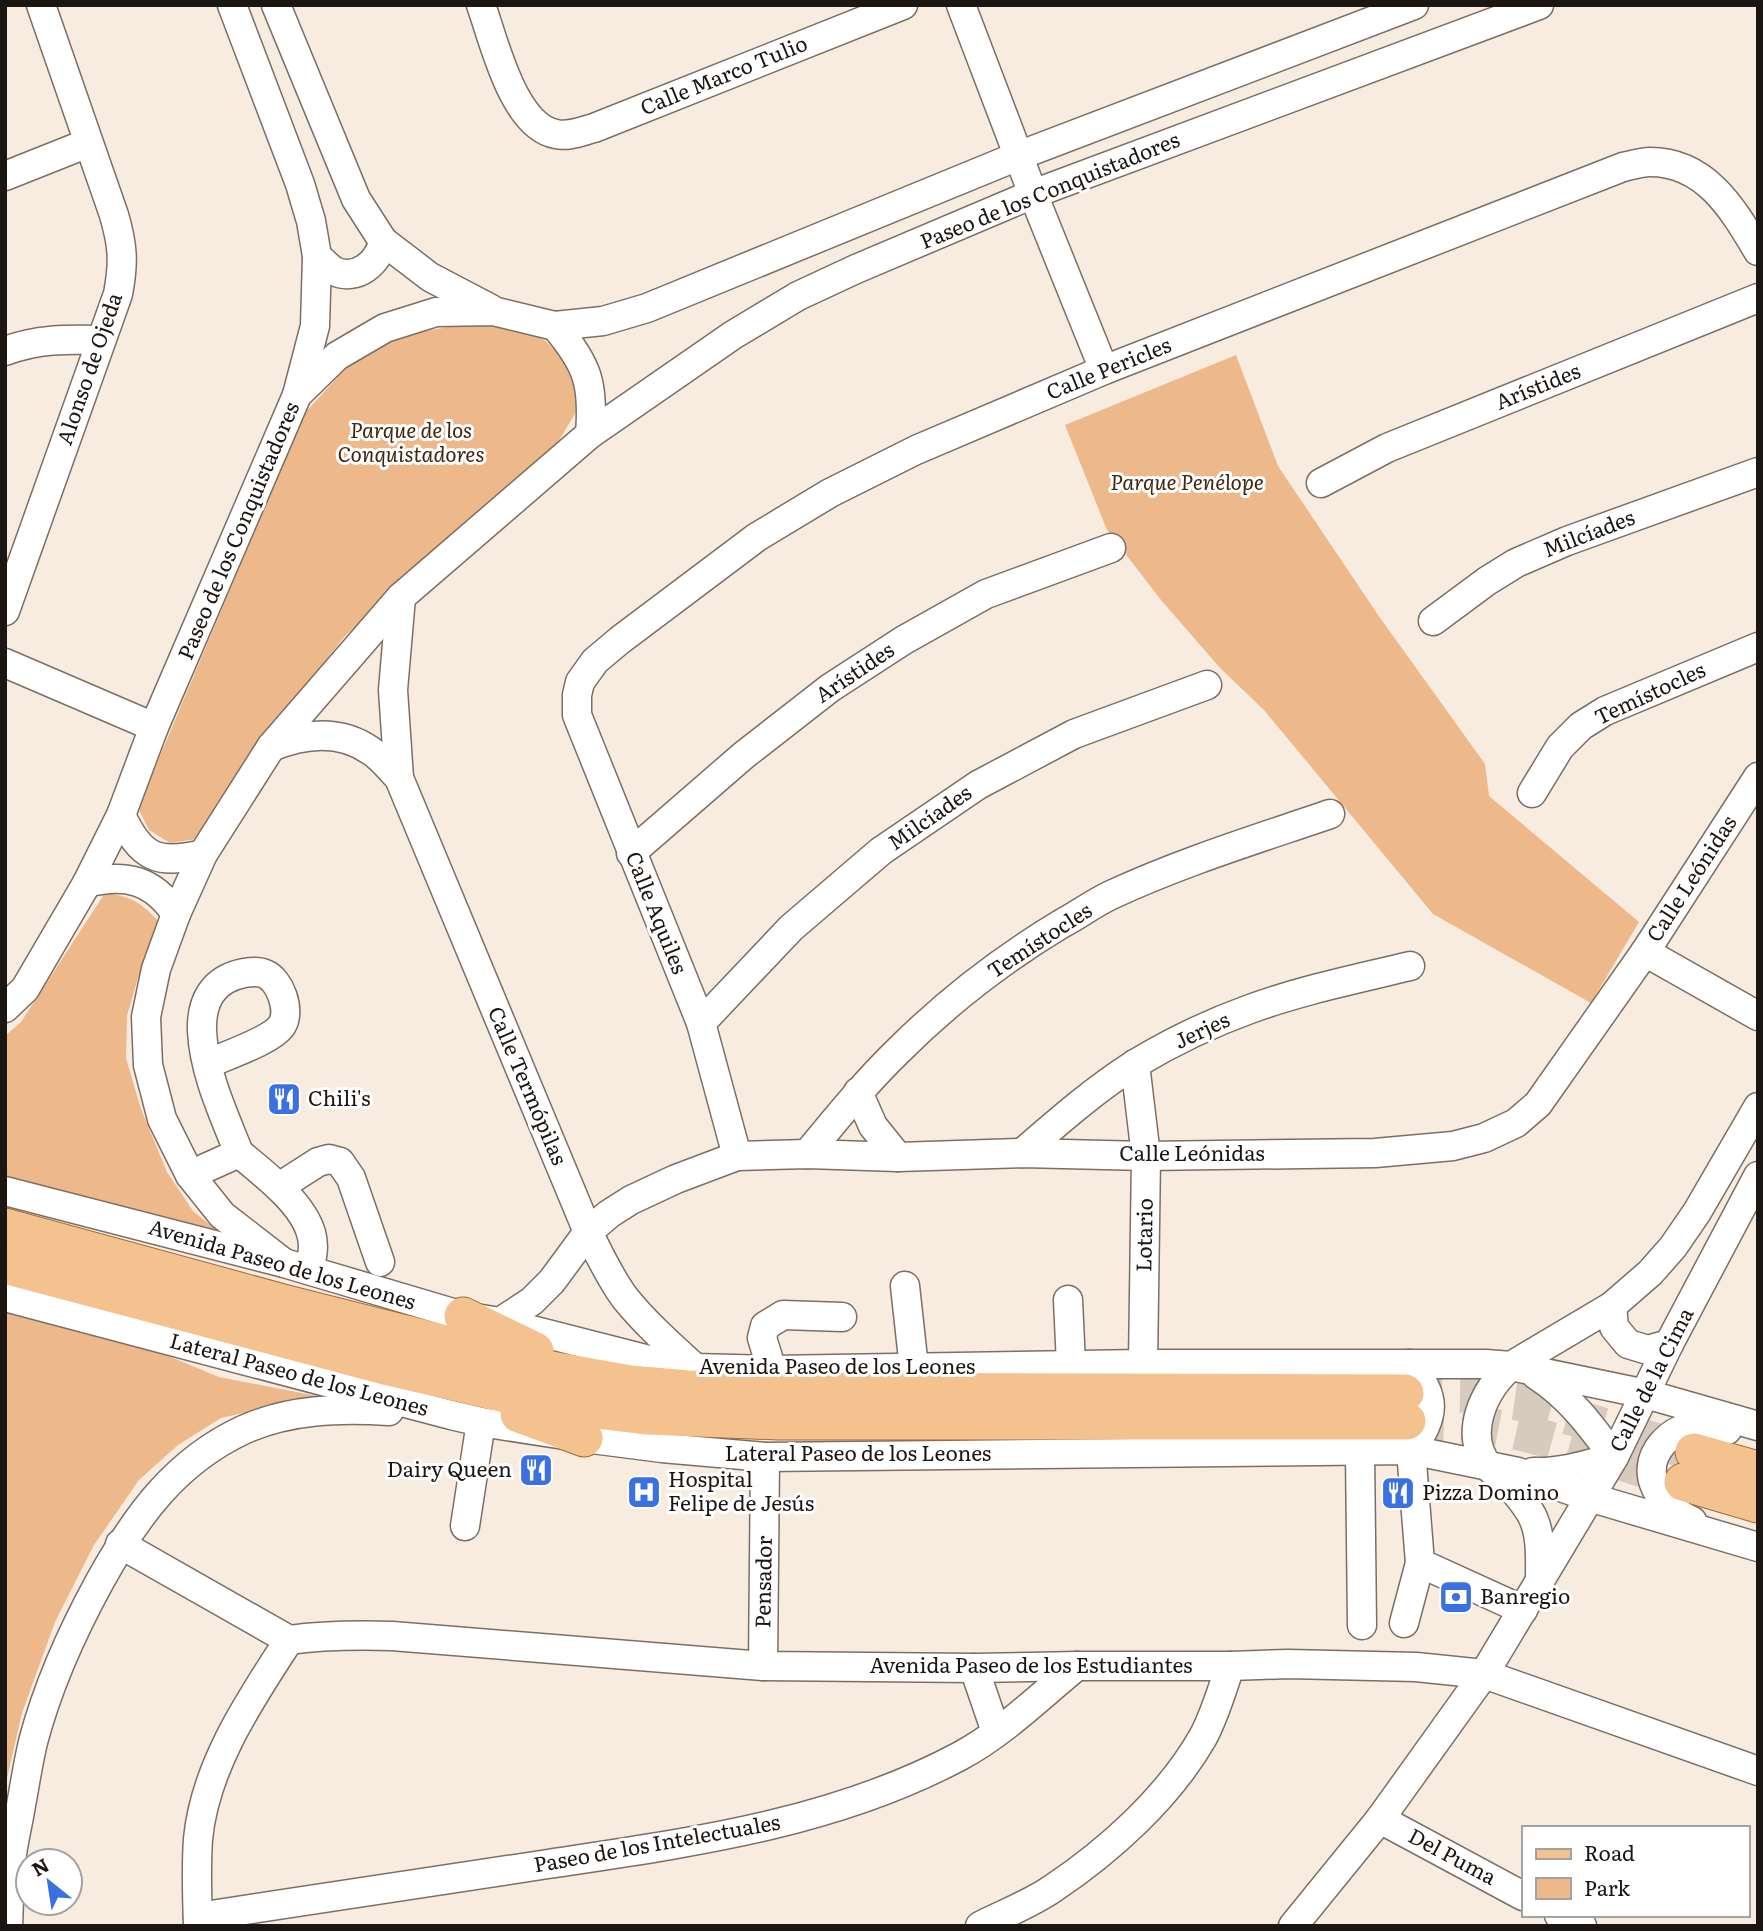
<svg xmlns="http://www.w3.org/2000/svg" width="1763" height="1931" viewBox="0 0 1763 1931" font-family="Literata,serif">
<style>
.green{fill:#edb98a}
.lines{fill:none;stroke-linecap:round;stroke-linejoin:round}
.major-tunnel{stroke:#d7cbc0;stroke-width:37;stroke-dasharray:37 18;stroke-linecap:butt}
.minor-casing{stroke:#7b6f65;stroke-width:31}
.major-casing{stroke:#a46b31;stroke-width:39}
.minor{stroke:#fff;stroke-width:28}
.major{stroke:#f4c28e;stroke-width:37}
.labels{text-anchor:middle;stroke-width:6;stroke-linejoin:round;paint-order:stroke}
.street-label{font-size:21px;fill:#1b1612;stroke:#fff}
.park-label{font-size:21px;font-style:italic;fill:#3e260f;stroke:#fff}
.poi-label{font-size:21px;fill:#1b1612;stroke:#fff;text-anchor:start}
</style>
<rect width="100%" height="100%" fill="#f8ebdf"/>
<g class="green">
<polygon points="477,322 534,331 572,365 579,407 558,442 416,568 344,637 267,736 196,839 170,843 149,830 138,808 304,414 344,370 397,336"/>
<polygon points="1236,355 1278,466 1378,615 1485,764 1489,796 1639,922 1591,1003 1433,914 1264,710 1220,668 1161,600 1107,530 1065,425"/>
<path d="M105,893C131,896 142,903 159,922L158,937L138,978L127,1016L126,1058L141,1109L167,1172L193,1211L225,1237L5,1180V1036L21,1022Z"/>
<polygon points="5,1307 144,1346 219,1377 317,1396 221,1418 178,1445 139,1480 94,1545 55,1622 22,1713 5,1787"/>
</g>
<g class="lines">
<g class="major-tunnel">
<polyline points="1405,1393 1462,1394 1518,1402 1694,1452"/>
<path d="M1407,1421C1434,1422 1461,1422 1488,1426C1554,1437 1619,1462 1683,1482"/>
</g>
<g class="minor-casing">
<g id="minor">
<polyline points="232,5 300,184 311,221 317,256 315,326 297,395"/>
<polyline points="276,5 356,199 383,241 430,277 491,309"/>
<path d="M481,5C494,41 513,126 556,134C568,137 582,131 594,128L903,5"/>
<polyline points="961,5 1033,194 1104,370"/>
<polyline points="5,176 88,143"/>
<path d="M317,256C322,261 328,267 334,271C357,282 379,262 383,241"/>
<path d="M555,326C588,365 594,384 590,434"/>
<path d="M5,351C37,339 67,339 100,340"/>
<polyline points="1321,483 1387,448 1758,298"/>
<path d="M401,597L393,690L399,778L588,1232C599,1254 610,1278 625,1298C646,1324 671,1346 695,1368"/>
<path d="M5,611L118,294C124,262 123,246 114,215L41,5"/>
<polyline points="1433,621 1487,581 1516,563 1567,541 1758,472"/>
<polyline points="5,663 154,727"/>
<path d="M271,747C305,733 340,729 371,751C382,758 390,769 399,778"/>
<polyline points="1532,793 1560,747 1581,726 1605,711 1758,647"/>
<path d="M121,815C141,858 157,865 203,854"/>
<polyline points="631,853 744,755 830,688 904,640 986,594 1111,548"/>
<path d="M87,883C126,873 153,880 176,914"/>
<polyline points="1645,952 1758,1016"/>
<polyline points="5,1008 25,989 87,883 121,815 154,727 297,395 337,356 385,328 436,312 493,311 555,326 603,321 647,308 1018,156 1414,5"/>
<polyline points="701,1023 791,928 881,851 978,785 1074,734 1207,685"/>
<path d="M207,1064C225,1056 273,1040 282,1025C291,1010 280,980 265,974C259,971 250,972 244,973C213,979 201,1001 202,1031C204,1073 224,1115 239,1153"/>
<polyline points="1135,1064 1146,1156 1143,1364"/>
<polyline points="858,1092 873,1126 898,1157"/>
<path d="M1022,1153C1058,1122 1094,1090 1135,1064C1170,1043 1211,1023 1250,1009C1302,990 1357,979 1410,966"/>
<path d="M807,1154C836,1119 865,1083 898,1051C946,1003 1003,959 1061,924C1078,915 1094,903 1111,895C1182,862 1257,839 1330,814"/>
<path d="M737,1156L701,1023L577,715V695L580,682L595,661L620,640L757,537L830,493L916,450L1104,370L1623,167C1632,165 1642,162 1650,162C1706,162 1733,209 1758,251"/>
<path d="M190,1175L239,1153C263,1173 302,1202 311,1233C315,1246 312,1258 309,1270"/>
<polyline points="279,1187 318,1162 329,1159 340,1162 351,1178 380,1262"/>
<polyline points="5,1191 284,1263 463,1316 500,1322 661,1363 695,1368 772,1370 1143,1364 1486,1364 1511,1366 1646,1394 1758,1426"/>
<polyline points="284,1263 222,1215 190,1175 162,1119 148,1065 146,1017 156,969 176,914 203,854 271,747 401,597 590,434 733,335 798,296 856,269 1033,194 1539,5"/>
<polyline points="905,1286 914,1368"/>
<polyline points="5,1297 451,1415 481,1422 584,1438 662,1448 765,1457 1411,1450 1518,1472 1589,1497 1758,1547"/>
<polyline points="1068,1300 1071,1365"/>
<polyline points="1612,1306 1614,1327 1628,1344 1648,1350 1669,1344"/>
<polyline points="500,1322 532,1301 552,1281 588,1232 609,1214 631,1200 676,1179 737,1156 807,1154 898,1157 1022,1153 1146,1156 1375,1153 1453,1146 1484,1138 1516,1123 1538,1104 1645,952 1758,777"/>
<path d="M1409,1364C1438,1397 1435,1416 1411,1450L1420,1563L1523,1610"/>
<polyline points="772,1370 762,1338 765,1326 783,1315 842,1317"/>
<polyline points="1360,1452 1362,1625"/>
<path d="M1533,1472C1562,1473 1586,1465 1614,1457C1591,1426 1569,1396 1536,1375"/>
<path d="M1692,1521C1661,1507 1637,1474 1662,1444C1670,1435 1677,1430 1689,1427C1700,1424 1716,1429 1727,1430"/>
<polyline points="465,1526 481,1422"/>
<polyline points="120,1544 289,1640"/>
<path d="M1540,1581C1540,1558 1542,1532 1530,1512C1523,1501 1515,1491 1506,1482C1501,1477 1494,1473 1489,1467C1462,1435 1484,1389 1511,1366L1612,1306L1650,1273L1673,1247L1697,1212L1758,1107"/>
<polyline points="1404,1623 1420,1563"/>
<path d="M289,1640C324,1635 358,1635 392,1636L763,1666L974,1668L1077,1666H1230L1288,1664L1416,1667L1484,1674L1758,1771"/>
<polyline points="763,1666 765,1457"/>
<polyline points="974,1668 996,1732"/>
<polyline points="1380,1819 1523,1896"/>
<polyline points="1559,1915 1582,1926"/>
<path d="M198,1917C314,1900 431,1882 548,1864C688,1843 833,1824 960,1756C1003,1733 1039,1697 1077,1666"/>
<path d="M8,1926C9,1905 9,1883 11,1862C13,1843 18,1824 21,1805C25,1784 28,1763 33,1742C48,1685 72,1632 100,1581C136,1516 175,1462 243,1430C289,1409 340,1408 389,1411"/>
<path d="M198,1926C197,1898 196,1867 198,1839C205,1766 250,1700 289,1640"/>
<path d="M980,1926C1004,1914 1030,1904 1052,1889C1109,1851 1169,1797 1203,1737C1215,1715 1222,1690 1230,1666"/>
<polyline points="1293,1926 1380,1819 1484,1674 1614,1457 1669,1344 1758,1176"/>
</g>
</g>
<g class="major-casing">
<g id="major">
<polyline points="5,1227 283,1303 540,1368 630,1384 688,1389 779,1391 1405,1393"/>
<polyline points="5,1265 389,1367 540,1402 605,1411 646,1416 779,1421 1407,1421"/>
<polyline points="463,1316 535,1351"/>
<polyline points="519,1414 584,1438"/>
<polyline points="1694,1452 1758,1470"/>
<polyline points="1683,1482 1758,1504"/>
</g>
</g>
<use href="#minor" class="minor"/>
<use href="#major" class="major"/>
</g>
<defs>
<g id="restaurant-square" transform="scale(1.75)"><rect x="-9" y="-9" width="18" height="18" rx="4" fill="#3b70e0" stroke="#fff"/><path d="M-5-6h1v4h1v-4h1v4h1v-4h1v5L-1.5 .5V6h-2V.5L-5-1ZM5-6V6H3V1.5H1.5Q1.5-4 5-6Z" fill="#fff"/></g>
<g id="hospital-square" transform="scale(1.75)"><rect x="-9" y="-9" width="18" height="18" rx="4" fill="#3b70e0" stroke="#fff"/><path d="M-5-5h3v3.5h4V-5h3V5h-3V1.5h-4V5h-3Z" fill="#fff"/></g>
<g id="bank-square" transform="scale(1.75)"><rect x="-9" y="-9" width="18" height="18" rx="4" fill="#3b70e0" stroke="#fff"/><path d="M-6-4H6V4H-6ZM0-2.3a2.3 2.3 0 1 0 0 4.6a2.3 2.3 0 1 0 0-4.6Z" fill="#fff"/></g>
</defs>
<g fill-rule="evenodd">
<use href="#restaurant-square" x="284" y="1099"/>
<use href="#restaurant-square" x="536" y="1470"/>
<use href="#hospital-square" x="644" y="1492"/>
<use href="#restaurant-square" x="1398" y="1493"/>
<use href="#bank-square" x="1456" y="1597"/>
</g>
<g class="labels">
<g class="street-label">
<text transform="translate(724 76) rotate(-22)" y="7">Calle Marco Tulio</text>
<text transform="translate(1050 191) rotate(-22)" y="7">Paseo de los Conquistadores</text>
<text transform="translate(90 369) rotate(-71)" y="7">Alonso de Ojeda</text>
<text transform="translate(1109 369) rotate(-22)" y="7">Calle Pericles</text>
<text transform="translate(1538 387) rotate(-22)" y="7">Arístides</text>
<text transform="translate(239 531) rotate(-67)" y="7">Paseo de los Conquistadores</text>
<text transform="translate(1589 534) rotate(-21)" y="7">Milcíades</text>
<text transform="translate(855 673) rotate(-34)" y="7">Arístides</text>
<text transform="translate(1650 694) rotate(-25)" y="7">Temístocles</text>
<text transform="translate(930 818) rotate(-35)" y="7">Milcíades</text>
<text transform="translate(1692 879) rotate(-57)" y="7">Calle Leónidas</text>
<text transform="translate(656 913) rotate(68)" y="7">Calle Aquiles</text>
<text transform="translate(1040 941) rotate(-33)" y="7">Temístocles</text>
<text transform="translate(1202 1031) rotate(-25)" y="7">Jerjes</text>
<text transform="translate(527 1086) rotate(67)" y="7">Calle Termópilas</text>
<text x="1192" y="1161">Calle Leónidas</text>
<text transform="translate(1145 1235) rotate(-89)" y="7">Lotario</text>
<text transform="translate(282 1265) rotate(16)" y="7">Avenida Paseo de los Leones</text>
<text x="837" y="1374">Avenida Paseo de los Leones</text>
<text transform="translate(299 1375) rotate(15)" y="7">Lateral Paseo de los Leones</text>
<text transform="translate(1652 1380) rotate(-63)" y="7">Calle de la Cima</text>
<text x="858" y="1461">Lateral Paseo de los Leones</text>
<text transform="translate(764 1582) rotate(-89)" y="7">Pensador</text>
<text x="1031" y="1673">Avenida Paseo de los Estudiantes</text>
<text transform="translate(657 1844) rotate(-10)" y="7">Paseo de los Intelectuales</text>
<text transform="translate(1452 1857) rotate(28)" y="7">Del Puma</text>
</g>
<g class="park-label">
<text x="411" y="438">Parque de los<tspan x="411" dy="24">Conquistadores</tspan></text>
<text x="1187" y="490">Parque Penélope</text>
</g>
<g class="poi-label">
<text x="308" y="1106">Chili's</text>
<text x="512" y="1477" text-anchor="end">Dairy Queen</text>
<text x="668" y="1487">Hospital<tspan x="668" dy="24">Felipe de Jesús</tspan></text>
<text x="1422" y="1500">Pizza Domino</text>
<text x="1480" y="1604">Banregio</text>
</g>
</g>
<rect width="1763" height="1931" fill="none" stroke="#1b1612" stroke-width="14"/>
<rect x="1522" y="1826" width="228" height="91" fill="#ffffff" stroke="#a4a2a0" stroke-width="2"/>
<rect x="1536" y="1849" width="35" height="10" fill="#f4c28e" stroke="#a4a2a0" stroke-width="2"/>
<text x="1584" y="1861" font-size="21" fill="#1b1612">Road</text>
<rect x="1536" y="1878" width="35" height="21" fill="#edb98a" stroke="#a4a2a0" stroke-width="2"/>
<text x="1584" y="1896" font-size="21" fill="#1b1612">Park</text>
<g transform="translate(49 1882) rotate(330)"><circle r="33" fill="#ffffff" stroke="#a4a2a0" stroke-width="2"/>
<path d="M0-5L12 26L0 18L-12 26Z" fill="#3b70e0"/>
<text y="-10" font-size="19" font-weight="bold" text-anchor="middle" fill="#1b1612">N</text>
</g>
</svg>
